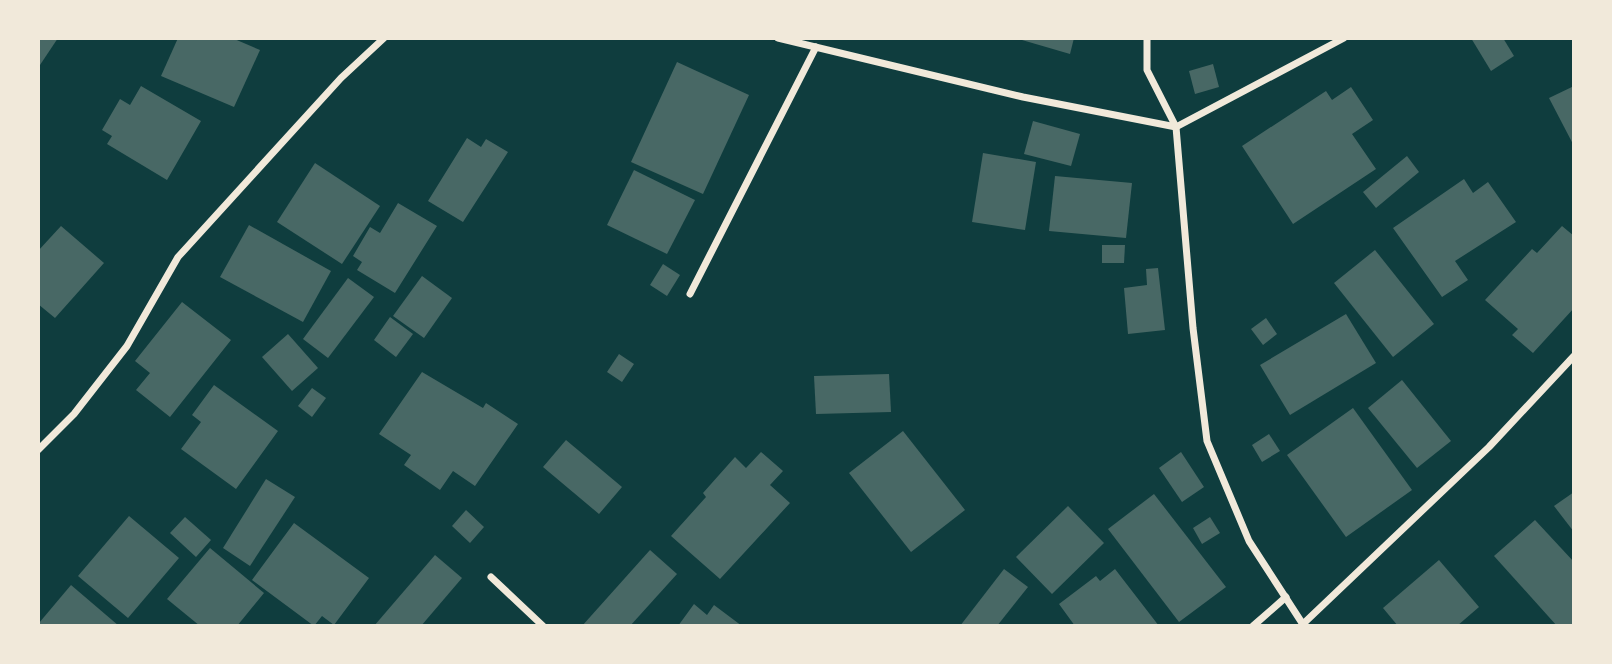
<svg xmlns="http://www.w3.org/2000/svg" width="1612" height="664" viewBox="0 0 1612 664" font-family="Commissioner,sans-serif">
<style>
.building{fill:#486865}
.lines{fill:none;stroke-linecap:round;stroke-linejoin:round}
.minor{stroke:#f1e9da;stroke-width:7}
</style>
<rect width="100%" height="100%" fill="#0f3d3e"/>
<g class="building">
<polygon points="38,38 58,38 38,68"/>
<polygon points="178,38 232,38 260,50 234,107 161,76"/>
<polygon points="1015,38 1074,38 1070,54"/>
<polygon points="1471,38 1503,38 1514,56 1491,71"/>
<polygon points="677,62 749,95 703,194 631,162"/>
<polygon points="1213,64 1219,87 1195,94 1189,71"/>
<polygon points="141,86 201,121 167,180 107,144 112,136 102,130 120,99 130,105"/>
<polygon points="1574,86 1574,146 1549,98"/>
<polygon points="1351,87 1373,120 1352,134 1376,169 1293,224 1242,146 1326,91 1332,100"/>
<polygon points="1033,121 1080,134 1071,166 1024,154"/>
<polygon points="467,138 481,147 486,139 508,152 463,222 428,201"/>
<polygon points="983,153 1036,162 1025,230 972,222"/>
<polygon points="1407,156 1419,172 1376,208 1363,192"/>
<polygon points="315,163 380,206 342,264 277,222"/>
<polygon points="634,170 695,200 667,254 607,225"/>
<polygon points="1055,176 1132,183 1126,238 1049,231"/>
<polygon points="1464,179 1473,193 1488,182 1516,222 1455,261 1468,280 1442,297 1393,228"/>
<polygon points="398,203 437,226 395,293 357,270 362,262 353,256 370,227 380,233"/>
<polygon points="249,225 331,271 303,322 220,277"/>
<polygon points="61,226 104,263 55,318 38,304 38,251"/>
<polygon points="1562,226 1574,236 1574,308 1533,353 1512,335 1518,329 1485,300 1532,249 1537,253"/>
<polygon points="1102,245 1125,245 1124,263 1102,263"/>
<polygon points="1375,250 1434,324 1393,357 1334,283"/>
<polygon points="663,264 680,275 667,296 650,285"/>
<polygon points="1158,268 1165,330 1128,334 1124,288 1147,285 1146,269"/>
<polygon points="422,276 452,298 424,338 393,316"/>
<polygon points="348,278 374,297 328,358 303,339"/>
<polygon points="182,302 231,340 170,417 136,390 150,373 135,361"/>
<polygon points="1346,314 1376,363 1290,415 1260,365"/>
<polygon points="390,317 413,334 396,357 374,340"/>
<polygon points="1266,318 1277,334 1263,345 1251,329"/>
<polygon points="288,334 318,368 292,391 262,357"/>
<polygon points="619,354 634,364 622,382 607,372"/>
<polygon points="422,372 483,408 486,403 518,424 475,486 453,471 440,490 404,465 411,455 379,434"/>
<polygon points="889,374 891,412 816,414 814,376"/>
<polygon points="1402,380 1451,441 1417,468 1368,408"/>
<polygon points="214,385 278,431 236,489 181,449 201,422 192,415"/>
<polygon points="312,388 326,398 312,417 298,406"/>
<polygon points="1353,408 1412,490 1346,537 1287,455"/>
<polygon points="903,431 965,510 911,552 849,473"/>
<polygon points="1269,434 1280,451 1262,462 1252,445"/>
<polygon points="566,440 622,487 599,514 543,467"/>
<polygon points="761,452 783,471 770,485 790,503 720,579 671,536 706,497 703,493 735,457 746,468"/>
<polygon points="1181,452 1204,487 1182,502 1159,468"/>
<polygon points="266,479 295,497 250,566 223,548"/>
<polygon points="1574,492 1574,532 1554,506"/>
<polygon points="1154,494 1226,587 1179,622 1108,529"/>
<polygon points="1068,506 1104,543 1052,594 1016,557"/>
<polygon points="466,510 484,527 470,543 452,526"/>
<polygon points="129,516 179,558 128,618 78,576"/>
<polygon points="185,517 211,540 196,557 170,533"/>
<polygon points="1210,517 1220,533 1202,544 1193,528"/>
<polygon points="1535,520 1574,562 1574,626 1557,626 1494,556"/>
<polygon points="294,523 369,578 334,625 322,616 314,626 252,580"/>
<polygon points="210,548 264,593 237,626 200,626 167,599"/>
<polygon points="650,550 677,574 630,626 582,626"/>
<polygon points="435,555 462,578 421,626 374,626"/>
<polygon points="1439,560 1479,607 1457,626 1398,626 1383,608"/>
<polygon points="1004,569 1028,587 997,626 960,626"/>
<polygon points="1115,569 1159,626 1075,626 1059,604 1096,576 1100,581"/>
<polygon points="71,585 119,626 42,626 39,623"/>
<polygon points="694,604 707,615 714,605 742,626 678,626"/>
</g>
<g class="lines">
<g class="minor">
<polyline points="778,38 1023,97 1176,127 1344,38"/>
<polyline points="1147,38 1147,70 1176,127 1193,328 1207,441 1249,541 1304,626"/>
<polyline points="690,294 816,47"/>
<polyline points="38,450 74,414 127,346 178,257 341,78 384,38"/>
<polyline points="491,577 543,626"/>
<polyline points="1303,624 1489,447 1574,356"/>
<polyline points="1253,626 1286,597"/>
</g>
</g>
<rect width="1612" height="664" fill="none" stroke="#f1e9da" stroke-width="80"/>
</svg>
